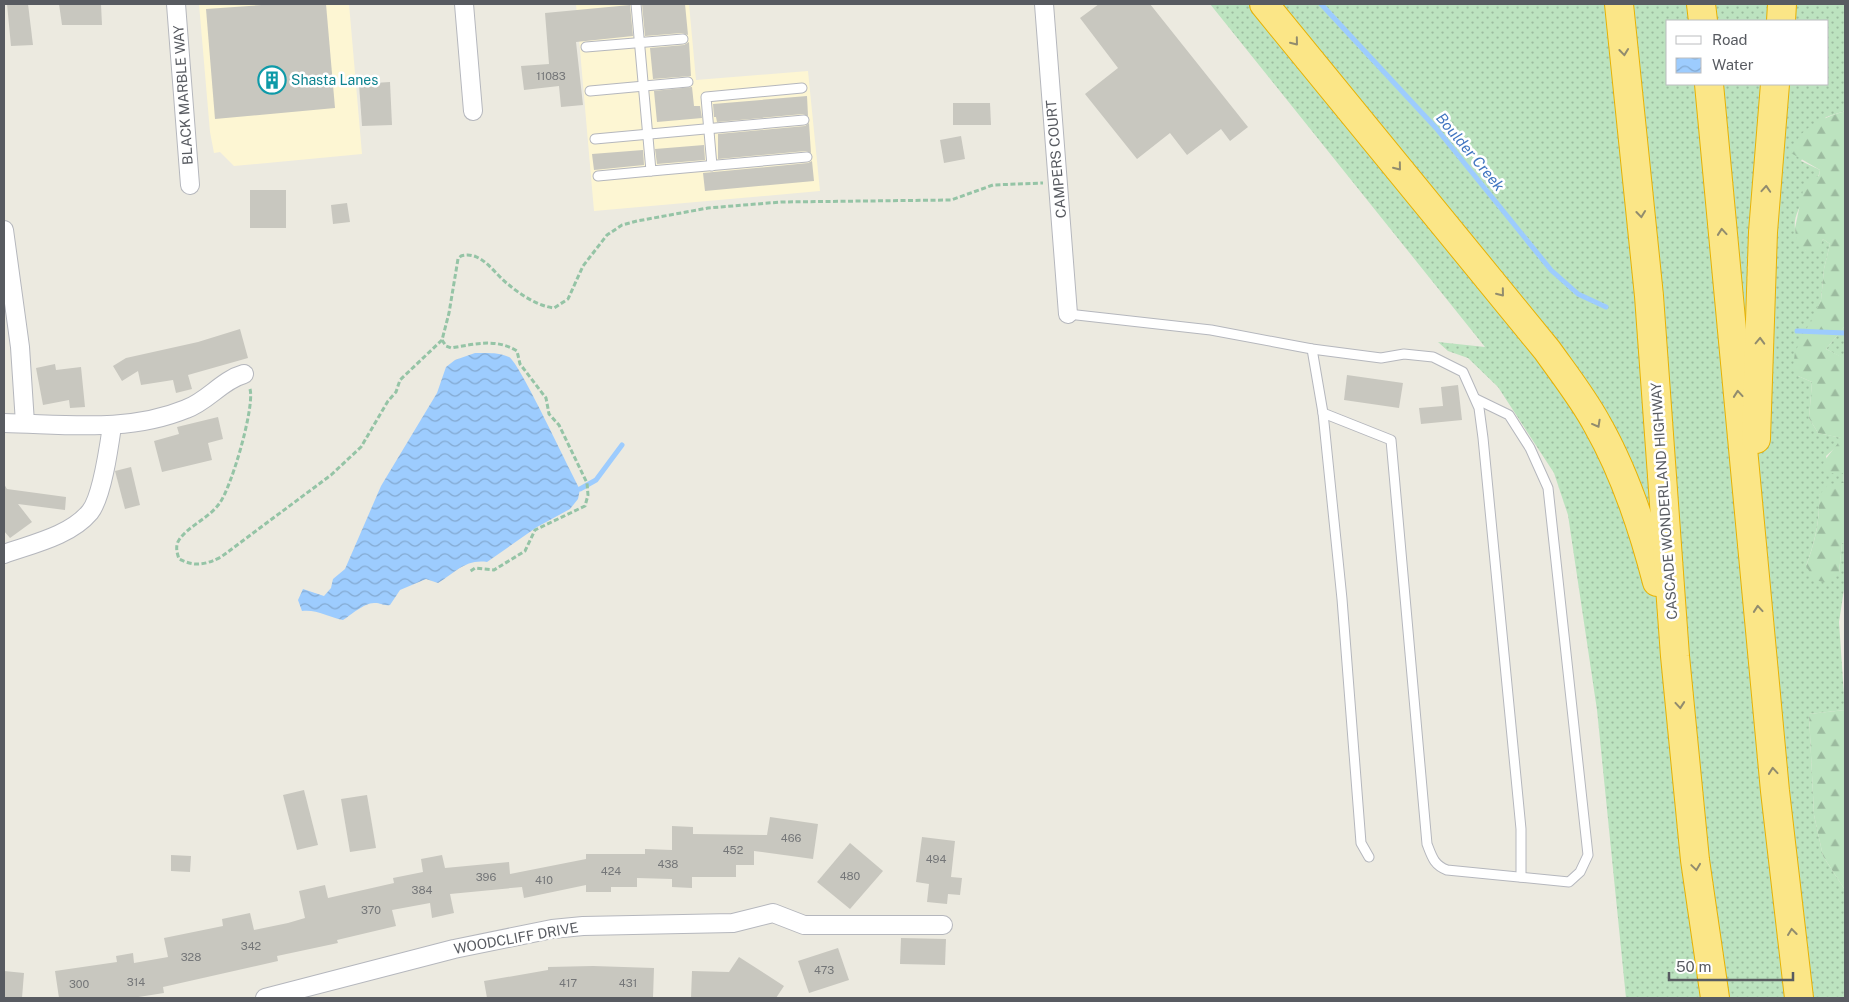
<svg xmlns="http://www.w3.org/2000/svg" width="1849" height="1002" viewBox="0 0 1849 1002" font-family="'Public Sans',sans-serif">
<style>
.commercial{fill:#fdf6d3}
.grass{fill:url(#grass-dots);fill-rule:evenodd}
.forest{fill:url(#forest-firs)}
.water{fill:url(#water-waves)}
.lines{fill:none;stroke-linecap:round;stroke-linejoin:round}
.stream{stroke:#9dccfe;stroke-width:5}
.building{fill:#c8c7bf}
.lane-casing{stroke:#b5b7bd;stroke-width:11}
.street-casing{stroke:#b5b7bd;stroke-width:20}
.highway-casing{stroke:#e8b203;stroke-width:30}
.path{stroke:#95c4a6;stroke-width:3;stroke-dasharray:5 2.5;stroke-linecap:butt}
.lane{stroke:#fff;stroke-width:9}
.street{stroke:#fff;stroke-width:18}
.highway{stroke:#fbe687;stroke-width:28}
.oneway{stroke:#918c6e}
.labels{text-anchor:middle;stroke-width:5;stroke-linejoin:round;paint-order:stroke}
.number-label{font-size:11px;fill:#747678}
.culture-label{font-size:14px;fill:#0d838f;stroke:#fff;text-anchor:start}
.street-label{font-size:14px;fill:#585b61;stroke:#fff}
.water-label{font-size:15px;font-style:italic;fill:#4175c0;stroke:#fff}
</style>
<defs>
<pattern id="grass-dots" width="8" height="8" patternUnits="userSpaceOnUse" patternTransform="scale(1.25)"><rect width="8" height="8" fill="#bce3bf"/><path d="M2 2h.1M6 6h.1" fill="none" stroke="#9cbb9f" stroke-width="1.8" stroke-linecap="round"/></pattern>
<pattern id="forest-firs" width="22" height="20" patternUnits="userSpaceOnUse" patternTransform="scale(1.25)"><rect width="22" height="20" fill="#bce3bf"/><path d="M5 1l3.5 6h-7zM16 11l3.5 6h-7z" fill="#9cbb9f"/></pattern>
<pattern id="water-waves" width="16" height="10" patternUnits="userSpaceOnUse" patternTransform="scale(1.25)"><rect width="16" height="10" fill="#9dccfe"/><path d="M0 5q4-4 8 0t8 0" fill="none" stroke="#83a9d1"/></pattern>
</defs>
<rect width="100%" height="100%" fill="#eceae0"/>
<g class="commercial">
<polygon points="199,4 349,4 362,154 234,166 220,152 214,153 210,132"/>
<polygon points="576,4 689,4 696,80 808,71 820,191 594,211"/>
</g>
<g class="grass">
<path d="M1210,4H1845V111L1826,117L1801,161L1820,170C1817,190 1792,206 1795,229C1796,235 1803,244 1806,251H1817L1823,239L1830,244L1824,269L1821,300L1811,323L1798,376L1812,382L1809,418L1818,433L1842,438L1836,447L1826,456L1828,473H1843L1844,483L1819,495C1820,520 1815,542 1806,566L1839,573L1842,543L1845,542V583L1839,622L1845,710L1809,714L1814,815L1823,856L1845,890V998H1626L1597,710L1568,515L1554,473L1498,387L1468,358L1448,351L1438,342L1485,347ZM1668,21H1828V84H1668Z"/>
<polygon points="1845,326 1845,362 1841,357 1826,349"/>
</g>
<g class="forest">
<path d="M1845,111V326L1826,349L1842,357L1845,362V542L1842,543L1839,573L1828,583L1815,580L1806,566C1815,543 1820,520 1819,495L1829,484L1844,483L1843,473H1828L1822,466C1827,455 1835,449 1841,438L1818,433L1809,418L1812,382L1798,376L1793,368L1795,352L1821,300L1824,269L1830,244L1823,239L1818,251H1806L1797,245L1795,228L1805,181L1819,176L1820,170L1791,153C1799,127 1821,119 1845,111Z"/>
<polygon points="1845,710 1845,890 1823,856 1814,815 1809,714"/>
</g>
<path class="water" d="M475,353C486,353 499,352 509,357C520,363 569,470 580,489L578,499L570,509L537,527L487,562C465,559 455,573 438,583L426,579L400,590L390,605C383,606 381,603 375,603C365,602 351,615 343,620C329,617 316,609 302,611L298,600L303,589L324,596L331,588L333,579L345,569L381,486L437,393L446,367L455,360Z"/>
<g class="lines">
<g class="stream">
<polyline points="1321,4 1436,128 1551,270 1578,294 1606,307"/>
<polyline points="1797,331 1845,333"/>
<polyline points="580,489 596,480 622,445"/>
</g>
</g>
<g class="building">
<polygon points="7,4 28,4 33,45 11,46"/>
<polygon points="59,4 101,4 102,25 62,25"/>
<polygon points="277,4 326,4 335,108 215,119 206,9"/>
<polygon points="642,4 685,4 688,35 682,33 645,36"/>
<polygon points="1099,4 1150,4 1248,127 1230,141 1221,129 1187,155 1170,133 1137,159 1085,94 1118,68 1080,18"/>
<polygon points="630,5 633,36 576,42 583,105 561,107 559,86 524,90 521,66 549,64 545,13"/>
<polygon points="689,42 691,76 653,79 650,48 684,45"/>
<polygon points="390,82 392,125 362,126 359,84"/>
<polygon points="692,87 694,106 700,106 702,118 657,122 654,91"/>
<polygon points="807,96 808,116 803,114 717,122 716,117 714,117 713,104"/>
<polygon points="953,103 990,103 991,125 953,125"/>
<polygon points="809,123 811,153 806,151 718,159 718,134 805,126"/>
<polygon points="961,136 965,159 944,163 940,140"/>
<polygon points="704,145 705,160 657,164 655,149"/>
<polygon points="643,150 644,165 594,170 592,154"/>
<polygon points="812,161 814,181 705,191 703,173 808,163"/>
<rect x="250" y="190" width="36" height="38"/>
<polygon points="347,203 350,222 333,224 331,205"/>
<polygon points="240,329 248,358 188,375 192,389 176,393 173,380 141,385 138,371 122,381 113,366 126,358 198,342"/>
<polygon points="55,364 56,370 81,367 85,407 70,408 69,400 43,405 36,368"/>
<polygon points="1347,375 1403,383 1399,408 1344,400"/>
<polygon points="1458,385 1462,420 1421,424 1419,408 1443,406 1441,387"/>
<polygon points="218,417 223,439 208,443 212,460 162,472 154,441 179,434 177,427"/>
<polygon points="131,467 140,505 125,509 115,471"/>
<polygon points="4,484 7,489 66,497 65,510 18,504 32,522 10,538 4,531"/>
<polygon points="304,790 318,845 297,850 283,795"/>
<polygon points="367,795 376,848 350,852 341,799"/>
<polygon points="770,817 818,824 813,859 754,851 754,865 736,865 736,877 692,877 692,888 672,887 672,879 637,878 637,887 611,887 611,892 586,892 586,885 524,898 522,887 450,894 454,913 432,918 430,903 392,910 396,926 337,940 338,943 277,956 278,961 163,987 164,993 132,998 59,998 55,971 117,962 116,956 133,953 134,963 168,957 164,938 223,926 222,919 250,913 254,930 288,923 305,918 299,891 325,885 328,898 394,883 393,878 423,872 421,859 442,855 445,868 509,862 510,874 586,859 586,854 645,854 645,849 672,850 672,826 693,827 693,834 767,835"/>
<polygon points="922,837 955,841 951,877 962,878 960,895 948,894 947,904 927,902 929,884 916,882"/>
<polygon points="850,843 883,871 850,909 817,882"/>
<polygon points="171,855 191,856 190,872 171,871"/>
<polygon points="901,938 946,939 945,965 900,964"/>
<polygon points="838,948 849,980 809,993 798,961"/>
<polygon points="739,957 784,986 776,998 691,998 692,971 729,972"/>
<polygon points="593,966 654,968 653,998 487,998 484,981 548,970 548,967"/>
<polygon points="4,971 24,973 22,998 4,998"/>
</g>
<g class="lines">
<g class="lane-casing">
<g id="lane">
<polyline points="636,4 651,171 807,157"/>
<polyline points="586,47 683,39"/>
<polyline points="590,91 688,82"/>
<polyline points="595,139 804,120"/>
<polyline points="712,166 706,97 802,88"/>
<polyline points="598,176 651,171"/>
<polyline points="1068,314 1211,330 1312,349 1381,358 1404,354 1433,357 1463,372 1479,408 1483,438 1521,829 1521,877"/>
<polyline points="1312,349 1323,413 1342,599 1361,843 1369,857"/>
<path d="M1323,413L1391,440L1427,844C1432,857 1434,865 1447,870L1569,882L1580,872L1588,855L1548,488L1530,448L1509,415L1476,399"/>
</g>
</g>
<g class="street-casing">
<g id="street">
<polyline points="176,4 190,185"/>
<polyline points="464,4 473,111"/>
<polyline points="1044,4 1068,314"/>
<polyline points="4,230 20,347 25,423"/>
<path d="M4,423C64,424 128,433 186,409C208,401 222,380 244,374"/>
<path d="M4,554C32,544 70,536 90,512C102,497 109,447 112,426"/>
<polyline points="265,998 454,949 552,929 583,926 733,923 773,913 804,925 943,925"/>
</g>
</g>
<g class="highway-casing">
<g id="highway">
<path d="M1264,4L1547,350C1564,374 1583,398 1597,424C1625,473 1643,528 1657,582"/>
<polyline points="1619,4 1649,296 1675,656 1695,860 1715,998"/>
<polyline points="1701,4 1703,21"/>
<polyline points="1781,21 1782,4"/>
<polyline points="1709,84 1775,791 1799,998"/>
<polyline points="1756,439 1763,232 1775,84"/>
</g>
</g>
<g class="path">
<path d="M442,340L446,346L451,348C475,344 496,338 517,351L520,364L546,398L549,414L559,425L587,483L588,495L585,506L535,530L525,551L494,570L475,568L469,572"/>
<path d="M250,389C255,407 231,489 219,504C208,519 188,526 179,540C175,546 177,553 179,559C195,567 205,565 221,557L331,475L361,447L388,401L396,392L400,380L442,340L449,313L458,259L461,256C482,250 494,274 509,285C521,295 538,306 554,308L568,299L583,266L607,235L622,225L637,221L708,208L781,202L951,200L993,185L1043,183"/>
</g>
<use href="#lane" class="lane"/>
<use href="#street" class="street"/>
<use href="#highway" class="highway"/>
</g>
<defs><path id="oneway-chevron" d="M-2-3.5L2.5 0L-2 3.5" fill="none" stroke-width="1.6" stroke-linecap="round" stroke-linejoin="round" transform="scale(1.25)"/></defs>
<g class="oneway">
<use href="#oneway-chevron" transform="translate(1295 42) rotate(51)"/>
<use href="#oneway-chevron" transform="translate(1624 52) rotate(84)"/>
<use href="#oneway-chevron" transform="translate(1398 167) rotate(51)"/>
<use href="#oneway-chevron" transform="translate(1766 189) rotate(-86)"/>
<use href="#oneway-chevron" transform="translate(1641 214) rotate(84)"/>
<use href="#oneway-chevron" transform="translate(1722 232) rotate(-95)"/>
<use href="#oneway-chevron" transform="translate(1501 293) rotate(51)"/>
<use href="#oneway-chevron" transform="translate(1760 341) rotate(-88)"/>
<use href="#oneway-chevron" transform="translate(1738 394) rotate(-95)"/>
<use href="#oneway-chevron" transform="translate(1597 424) rotate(61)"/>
<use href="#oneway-chevron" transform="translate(1758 609) rotate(-95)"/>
<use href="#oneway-chevron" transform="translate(1680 705) rotate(85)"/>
<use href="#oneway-chevron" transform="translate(1773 771) rotate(-95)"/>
<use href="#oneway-chevron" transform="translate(1696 867) rotate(82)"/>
<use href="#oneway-chevron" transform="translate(1792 932) rotate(-97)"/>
</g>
<defs>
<g id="building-ring" transform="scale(1.4375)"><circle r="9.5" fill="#fff" stroke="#0f9aa8" stroke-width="1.5"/><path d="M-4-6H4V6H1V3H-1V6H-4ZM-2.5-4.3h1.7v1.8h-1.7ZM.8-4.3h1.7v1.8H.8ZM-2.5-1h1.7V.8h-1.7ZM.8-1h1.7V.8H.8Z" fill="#0f9aa8"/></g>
</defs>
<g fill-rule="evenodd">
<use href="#building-ring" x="272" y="80"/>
</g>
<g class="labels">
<g class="number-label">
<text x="551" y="80">11083</text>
<text x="791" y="842">466</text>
<text x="733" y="854">452</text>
<text x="936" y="863">494</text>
<text x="668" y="868">438</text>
<text x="611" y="875">424</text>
<text x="850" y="880">480</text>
<text x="486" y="881">396</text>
<text x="544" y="884">410</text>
<text x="422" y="894">384</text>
<text x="371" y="914">370</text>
<text x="251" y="950">342</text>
<text x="191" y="961">328</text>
<text x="824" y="974">473</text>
<text x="136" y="986">314</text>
<text x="568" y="987">417</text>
<text x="628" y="987">431</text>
<text x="79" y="988">300</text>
</g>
<g class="culture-label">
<text x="291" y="85">Shasta Lanes</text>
</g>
<g class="street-label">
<text transform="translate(183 95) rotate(-94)" y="5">BLACK MARBLE WAY</text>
<text transform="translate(1056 159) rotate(-95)" y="5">CAMPERS COURT</text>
<text transform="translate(1664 501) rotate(-94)" y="5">CASCADE WONDERLAND HIGHWAY</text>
<text transform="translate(516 938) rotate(-10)" y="5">WOODCLIFF DRIVE</text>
</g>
<g class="water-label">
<text transform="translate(1470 152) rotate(50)" y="5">Boulder Creek</text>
</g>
</g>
<rect width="1849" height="1002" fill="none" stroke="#585b61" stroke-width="10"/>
<rect x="1666" y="20" width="162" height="65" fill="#ffffff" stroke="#bcbdc0"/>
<rect x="1676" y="36" width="25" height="8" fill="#ffffff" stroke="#bcbdc0"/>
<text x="1712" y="45" font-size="15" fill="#585b61">Road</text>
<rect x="1676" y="58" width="25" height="15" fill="url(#water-waves)" stroke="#bcbdc0"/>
<text x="1712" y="70" font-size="15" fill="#585b61">Water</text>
<path d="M1669 972v8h124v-8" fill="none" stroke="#585b61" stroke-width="2.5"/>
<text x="1676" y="972" font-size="15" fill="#585b61" stroke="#ffffff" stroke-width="4" paint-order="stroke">50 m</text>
</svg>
